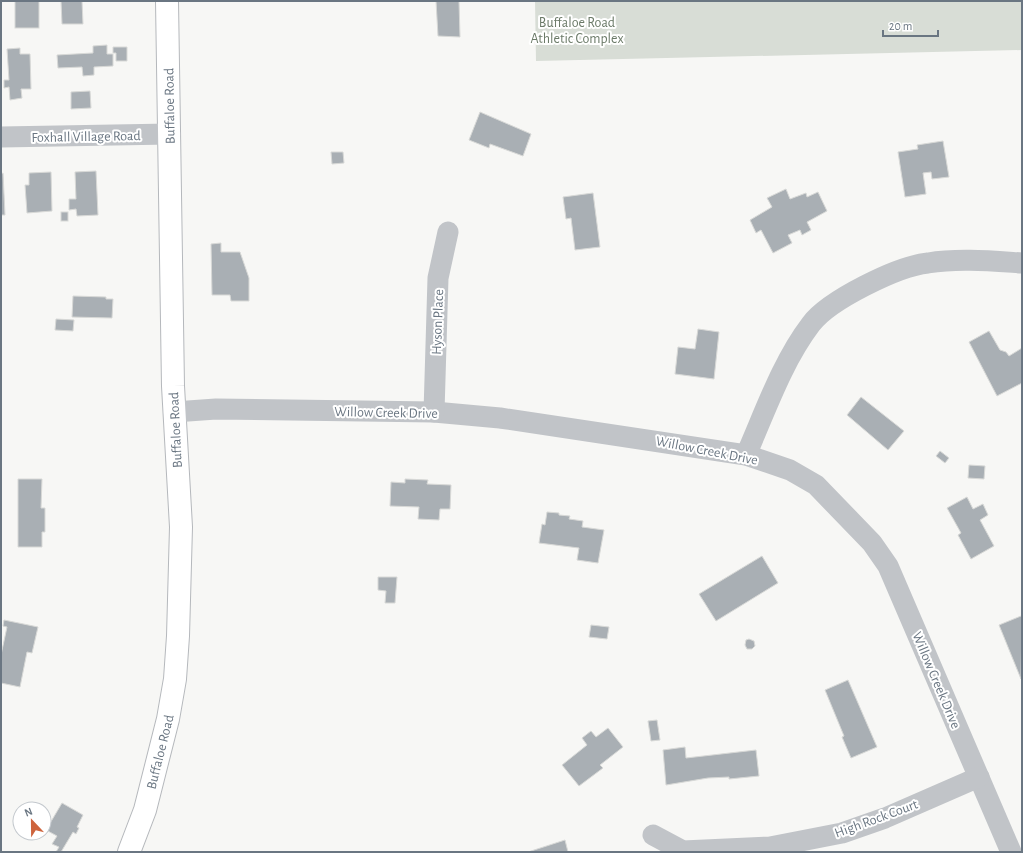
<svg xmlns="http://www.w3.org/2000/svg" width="1023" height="853" viewBox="0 0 1023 853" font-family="'Alegreya Sans',sans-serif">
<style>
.green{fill:#d8ddd6}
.building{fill:#a9afb4;stroke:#d8d9d7}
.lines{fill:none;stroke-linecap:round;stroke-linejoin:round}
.primary-casing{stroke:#b5b8bc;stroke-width:24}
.street{stroke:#c1c4c8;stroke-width:21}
.primary{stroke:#fff;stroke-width:22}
.labels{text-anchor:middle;stroke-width:4;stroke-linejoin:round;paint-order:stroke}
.park-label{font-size:14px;fill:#6b7a68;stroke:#fff}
.street-label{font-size:14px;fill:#6a7682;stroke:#fff}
</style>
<rect width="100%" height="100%" fill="#f7f7f5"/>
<polygon class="green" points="535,1 1022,1 1022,50 536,61"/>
<g class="building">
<rect x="15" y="1" width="24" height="27"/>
<polygon points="61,1 82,1 83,24 62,24"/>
<polygon points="436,1 459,1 460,37 438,36"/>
<polygon points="107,45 107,54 113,54 113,66 94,67 94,75 83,76 82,67 58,68 57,55 93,53 93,46"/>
<polygon points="113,47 127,47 127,61 116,61 116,53 113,53"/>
<polygon points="20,48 20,54 30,54 31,89 21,89 22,98 10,100 9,87 4,88 4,80 9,80 7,49"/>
<polygon points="90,91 91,108 71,109 71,92"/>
<polygon points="480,112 531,134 523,156 490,144 489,148 469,140"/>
<polygon points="943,141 949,177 932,179 931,172 923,173 926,194 905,197 898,152 918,149 917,145"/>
<polygon points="331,152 343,152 344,163 332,164"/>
<polygon points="96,171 98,215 77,216 76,209 69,210 69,199 76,199 75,172"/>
<polygon points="51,172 52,211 27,213 25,185 29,185 29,173"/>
<polygon points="3,173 5,215 1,215 1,174"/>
<polygon points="786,189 790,199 806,193 807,197 818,192 827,211 807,222 811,230 802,235 800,230 788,235 792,243 773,253 761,230 756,233 750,220 772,207 767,198"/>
<polygon points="593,193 600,247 575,250 571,218 566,219 563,197"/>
<rect x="61" y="212" width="7" height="9"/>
<polygon points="221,243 221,252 240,252 249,278 249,301 231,301 230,295 212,295 211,244"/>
<polygon points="73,296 106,297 106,299 113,299 112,318 72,317"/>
<polygon points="56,319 74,320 73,331 55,330"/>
<polygon points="698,329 719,332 714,379 675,374 678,347 695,349"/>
<polygon points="989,331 1000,350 1006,352 1009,356 1022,348 1022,383 997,396 969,342"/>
<polygon points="861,397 904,431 888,450 847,415"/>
<polygon points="940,451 949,458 945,463 936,456"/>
<polygon points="969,465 985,466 984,479 968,478"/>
<polygon points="18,479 42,479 41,508 45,508 45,532 42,532 42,547 18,547"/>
<polygon points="405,479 428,480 427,484 451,485 450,509 440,509 439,520 418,519 419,507 390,506 391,482 405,483"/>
<polygon points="967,497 973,509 983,504 988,515 980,520 994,546 971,559 958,535 961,533 947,508"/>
<polygon points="547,512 559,513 559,515 570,516 569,519 583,521 582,527 604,530 598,563 577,560 579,548 539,543 542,524 545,525"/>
<polygon points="762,556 778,583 716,621 699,594"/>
<polygon points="378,577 397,577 395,603 385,603 386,591 378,590"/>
<polygon points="1021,616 1022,618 1021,679 999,625"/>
<polygon points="4,620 38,627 32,653 27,652 20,687 1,683 1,655 7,627 3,626"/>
<polygon points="591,625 609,627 607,639 589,637"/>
<polygon points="749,639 754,641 755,646 752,649 747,649 745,645 746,640"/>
<polygon points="848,680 877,747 851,758 842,737 844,736 825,690"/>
<polygon points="657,720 660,740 651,741 648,721"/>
<polygon points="608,728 623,747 600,765 603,768 579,786 562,765 587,745 582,738 591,731 596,737"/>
<polygon points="685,747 686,758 756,750 759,776 729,779 729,777 708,778 666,785 663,750"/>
<polygon points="62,803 83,815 77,827 79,828 76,834 73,832 61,852 56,852 59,847 52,844 57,836 46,830"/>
<polygon points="565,840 568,852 528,852"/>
</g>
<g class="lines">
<g class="primary-casing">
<g id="primary">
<path id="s1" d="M129,852L145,810L168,719L175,679L178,636L181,527L173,386L167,1"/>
</g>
</g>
<g class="street">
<polyline points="1,137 170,134"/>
<polyline points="174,412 216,409 434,412 500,418 746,455 790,470 816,485 872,543 888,566 1011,852"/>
<polyline points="434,412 438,278 448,232"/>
<path d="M746,455C765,412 782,362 811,324C829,300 898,266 928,263C958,258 991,261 1022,263"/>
<polyline points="653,835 683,851 770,847 842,833 885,818 979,777"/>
</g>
<use href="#primary" class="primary"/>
</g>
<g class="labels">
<g class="park-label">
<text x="577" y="27">Buffaloe Road<tspan x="577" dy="16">Athletic Complex</tspan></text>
</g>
<g class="street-label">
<text transform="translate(169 106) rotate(-91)" y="5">Buffaloe Road</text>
<text transform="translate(86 136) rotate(-1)" y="5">Foxhall Village Road</text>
<text transform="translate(437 322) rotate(-88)" y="5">Hyson Place</text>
<text transform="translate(386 412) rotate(1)" y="5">Willow Creek Drive</text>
<text transform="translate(175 430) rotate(-93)" y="5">Buffaloe Road</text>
<text transform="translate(707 450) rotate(11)" y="5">Willow Creek Drive</text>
<text transform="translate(937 680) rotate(67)" y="5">Willow Creek Drive</text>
<text dy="5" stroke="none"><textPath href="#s1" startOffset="105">Buffaloe Road</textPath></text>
<text transform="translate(876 818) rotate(-20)" y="5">High Rock Court</text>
</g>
</g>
<rect width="1023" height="853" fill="none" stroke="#6a7682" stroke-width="4"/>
<g transform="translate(32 821) rotate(338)"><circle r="19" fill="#ffffff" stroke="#c3c8cd"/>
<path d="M0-3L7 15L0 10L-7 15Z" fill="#ce643d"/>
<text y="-6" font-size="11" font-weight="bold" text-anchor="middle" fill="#6a7682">N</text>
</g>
<path d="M883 30v6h55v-6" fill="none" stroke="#6a7682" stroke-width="2"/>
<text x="889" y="30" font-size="12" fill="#6a7682" stroke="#ffffff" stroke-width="3" paint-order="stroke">20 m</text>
</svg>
